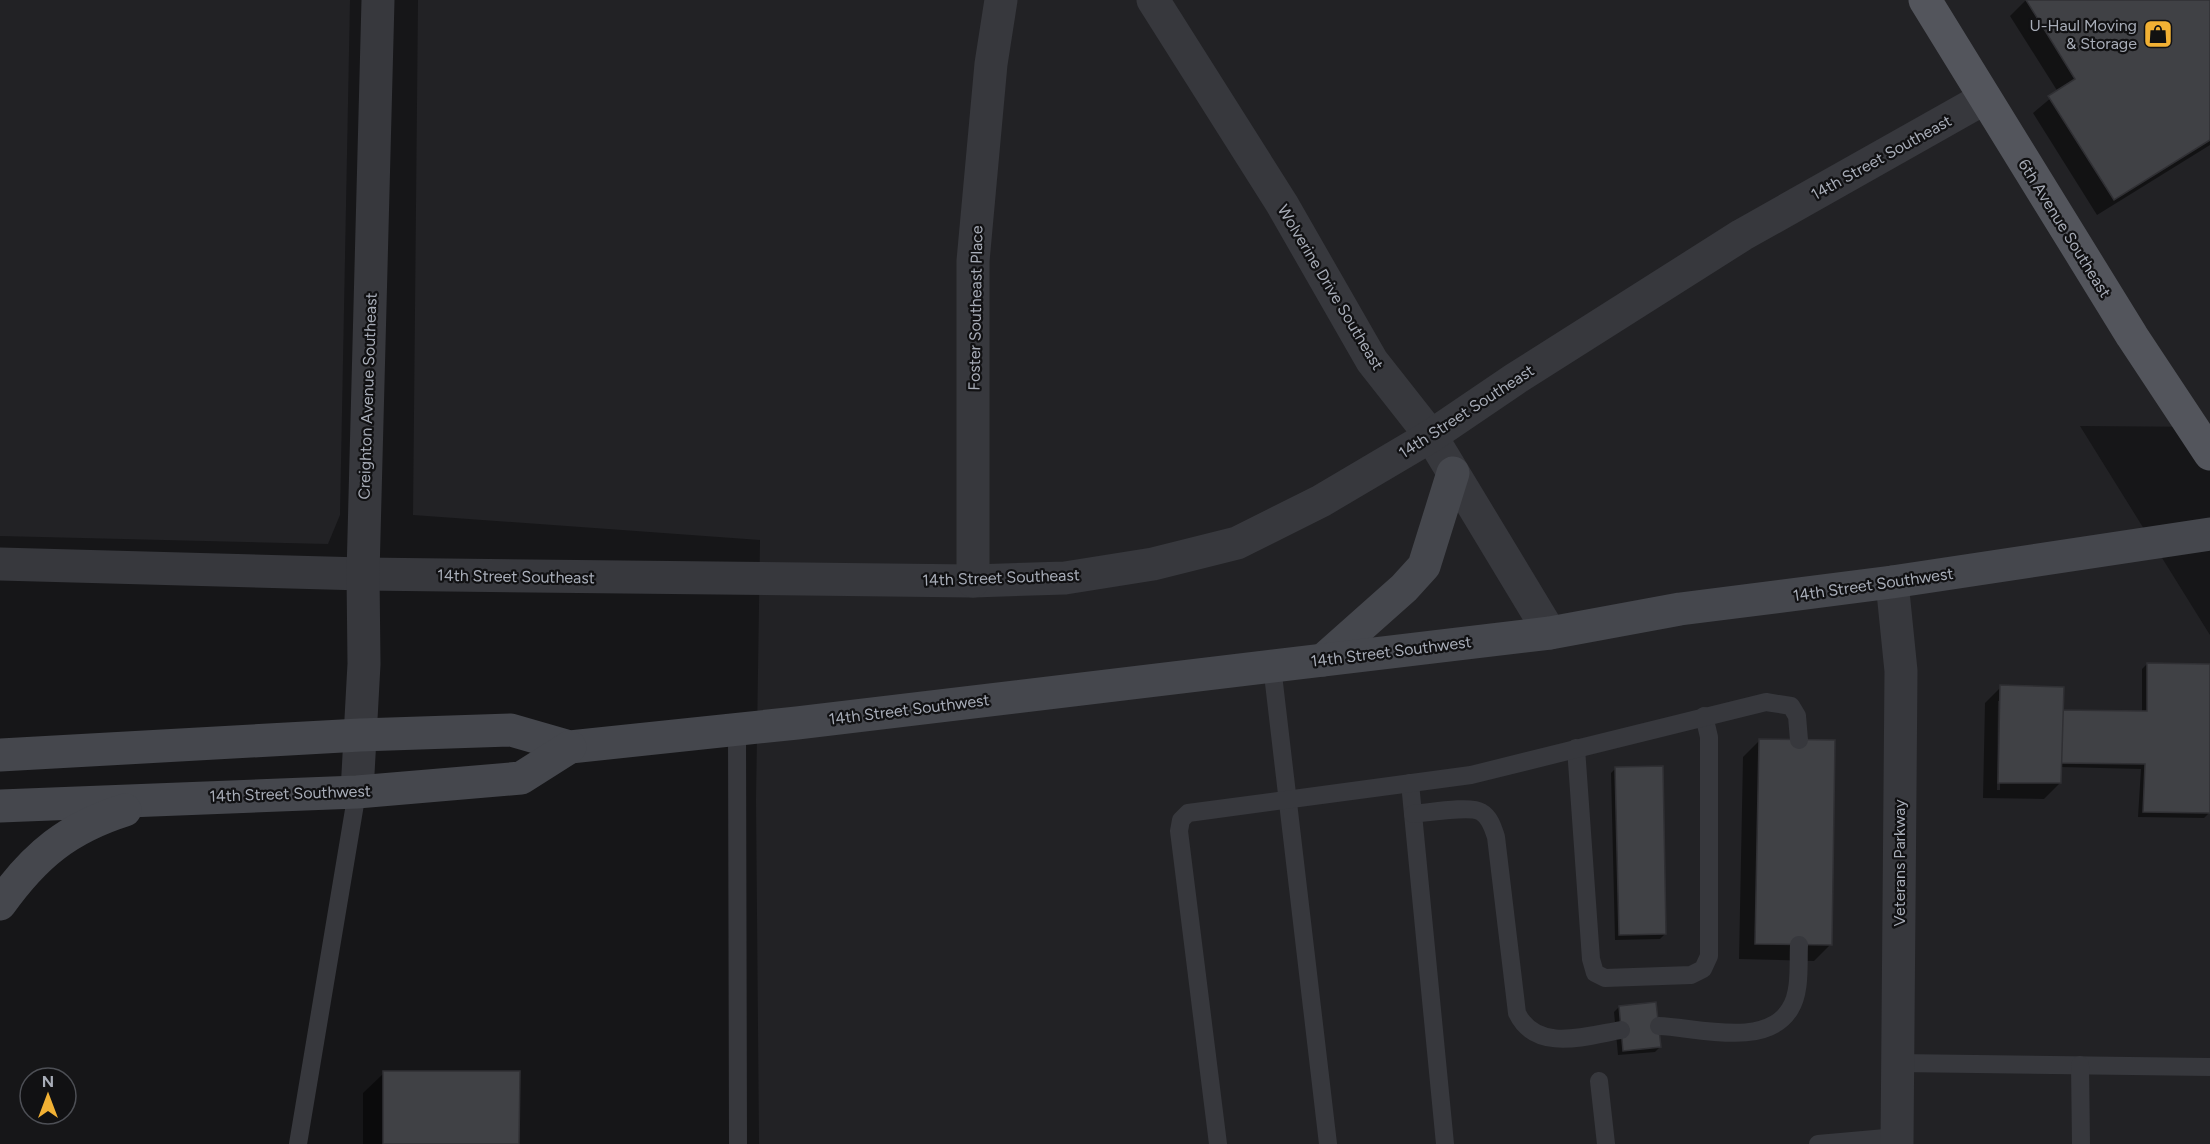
<svg xmlns="http://www.w3.org/2000/svg" width="2210" height="1144" viewBox="0 0 2210 1144" font-family="Figtree,sans-serif">
<style>
.built{fill:#222225}
.shadow{fill:#0007;fill-rule:evenodd}
.building{fill:#404145;stroke:#303034;stroke-width:1.5}
.lines{fill:none;stroke-linecap:round;stroke-linejoin:round}
.service{stroke:#37383d;stroke-width:18}
.minor{stroke:#37383d;stroke-width:33}
.secondary{stroke:#45474d;stroke-width:33}
.primary{stroke:#53555c;stroke-width:33}
.labels{text-anchor:middle;stroke-width:4.5;stroke-linejoin:round;paint-order:stroke}
.poi-label{font-size:16px;fill:#a8adb8;stroke:#111113;text-anchor:end}
.street-label{font-size:16px;fill:#a8adb8;stroke:#111113}
</style>
<rect width="100%" height="100%" fill="#161618"/>
<g class="built">
<polygon points="0,0 350,0 340,515 328,544 0,536"/>
<polygon points="418,0 2210,0 2210,427 2080,426 2210,635 2210,1144 759,1144 756,800 760,540 413,515"/>
</g>
<g class="shadow">
<polygon points="2026,0 2210,0 2210,145 2097,215 2033,113 2058,92 2010,16"/>
<path d="M2147,664L2210,666L2209,813L2204,818L2138,817L2141,769L2060,767V783L2044,799L1983,798L1985,703L2001,687L2062,711L2142,713V669ZM1998,701H2001L2000,790H1997Z"/>
<polygon points="1759,741 1830,945 1814,961 1739,959 1743,757"/>
<polygon points="1616,768 1665,934 1660,939 1615,940 1611,773"/>
<polygon points="1619,1007 1660,1047 1655,1052 1618,1055 1614,1012"/>
<polygon points="384,1073 518,1144 363,1144 363,1093"/>
</g>
<g class="building">
<polygon points="2026,0 2210,0 2210,140 2114,200 2048,96 2075,79"/>
<polygon points="2147,663 2210,664 2210,813 2143,812 2145,764 2056,763 2057,710 2147,711"/>
<polygon points="2000,685 2064,687 2061,783 1998,783"/>
<polygon points="1759,739 1835,740 1832,945 1755,944"/>
<polygon points="1663,766 1666,934 1619,935 1615,767"/>
<polygon points="1656,1002 1661,1047 1623,1051 1619,1006"/>
<polygon points="383,1071 520,1071 519,1144 383,1144"/>
</g>
<g class="lines">
<g class="service">
<polyline points="1272,666 1328,1144"/>
<polyline points="737,729 738,1144"/>
<polyline points="1576,748 1591,959 1595,973 1605,978 1691,975 1703,969 1709,956 1709,737 1704,716"/>
<polyline points="1410,783 1445,1144"/>
<path d="M1413,814C1427,813 1470,805 1481,812C1490,817 1493,828 1496,837L1517,1013C1536,1053 1586,1036 1621,1030"/>
<path d="M1659,1026C1695,1027 1766,1049 1790,1009C1801,992 1798,964 1799,945"/>
<polyline points="1898,1063 2210,1067"/>
<polyline points="2080,1065 2081,1144"/>
<polyline points="1599,1081 1606,1144"/>
<polyline points="298,1144 357,792"/>
<polyline points="1218,1144 1179,831 1181,820 1188,813 1471,775 1766,702 1791,706 1797,716 1799,740"/>
<polyline points="1818,1144 1897,1137"/>
</g>
<g class="minor">
<polyline points="1153,0 1282,204 1372,361 1431,436 1550,633"/>
<polyline points="0,564 363,574 973,581 1065,578 1153,564 1237,543 1321,501 1431,436 1515,379 1742,235 1985,98"/>
<polyline points="973,581 973,261 991,64 1001,0"/>
<polyline points="1892,582 1901,671 1897,1144"/>
<polyline points="357,792 364,664 363,574 378,0"/>
</g>
<g class="secondary">
<polyline points="1323,660 1404,588 1424,566 1453,473"/>
<polyline points="0,755 360,735 511,730 570,747 797,723 1550,633 1680,609 1892,582 2210,534"/>
<polyline points="0,806 357,792 521,778 570,747"/>
<path d="M0,904C35,855 68,828 125,810"/>
</g>
<polyline class="primary" points="1925,0 2132,336 2210,454"/>
</g>
<defs>
<g id="shop-square" transform="scale(1.5)"><rect x="-9" y="-9" width="18" height="18" rx="4" fill="#f2b134" stroke="#111113"/><path d="M-5-2.5h2.3a2.7 3.5 0 0 1 5.4 0H5L5.5 6h-11ZM-1.5-2.5h3a1.5 2.3 0 0 0-3 0Z" fill="#111"/></g>
</defs>
<g fill-rule="evenodd">
<use href="#shop-square" x="2158" y="34"/>
</g>
<g class="labels">
<g class="poi-label">
<text x="2137" y="31">U-Haul Moving<tspan x="2137" dy="18">&amp; Storage</tspan></text>
</g>
<g class="street-label">
<text transform="translate(1881 157) rotate(-29)" y="6">14th Street Southeast</text>
<text transform="translate(2065 228) rotate(58)" y="6">6th Avenue Southeast</text>
<text transform="translate(1331 287) rotate(59)" y="6">Wolverine Drive Southeast</text>
<text transform="translate(975 308) rotate(-89)" y="6">Foster Southeast Place</text>
<text transform="translate(367 396) rotate(-88)" y="6">Creighton Avenue Southeast</text>
<text transform="translate(1466 411) rotate(-33)" y="6">14th Street Southeast</text>
<text transform="translate(516 576) rotate(1)" y="6">14th Street Southeast</text>
<text transform="translate(1001 577) rotate(-2)" y="6">14th Street Southeast</text>
<text transform="translate(1873 584) rotate(-8)" y="6">14th Street Southwest</text>
<text transform="translate(1391 651) rotate(-7)" y="6">14th Street Southwest</text>
<text transform="translate(909 709) rotate(-7)" y="6">14th Street Southwest</text>
<text transform="translate(290 793) rotate(-2)" y="6">14th Street Southwest</text>
<text transform="translate(1899 863) rotate(-90)" y="6">Veterans Parkway</text>
</g>
</g>
<g transform="translate(48 1096)"><circle r="28" fill="#111113" stroke="#4d4f55" stroke-width="1.5"/>
<path d="M0-4.5L10 22L0 15L-10 22Z" fill="#f2b134"/>
<text y="-9" font-size="16" font-weight="bold" text-anchor="middle" fill="#a8adb8">N</text>
</g>
</svg>
